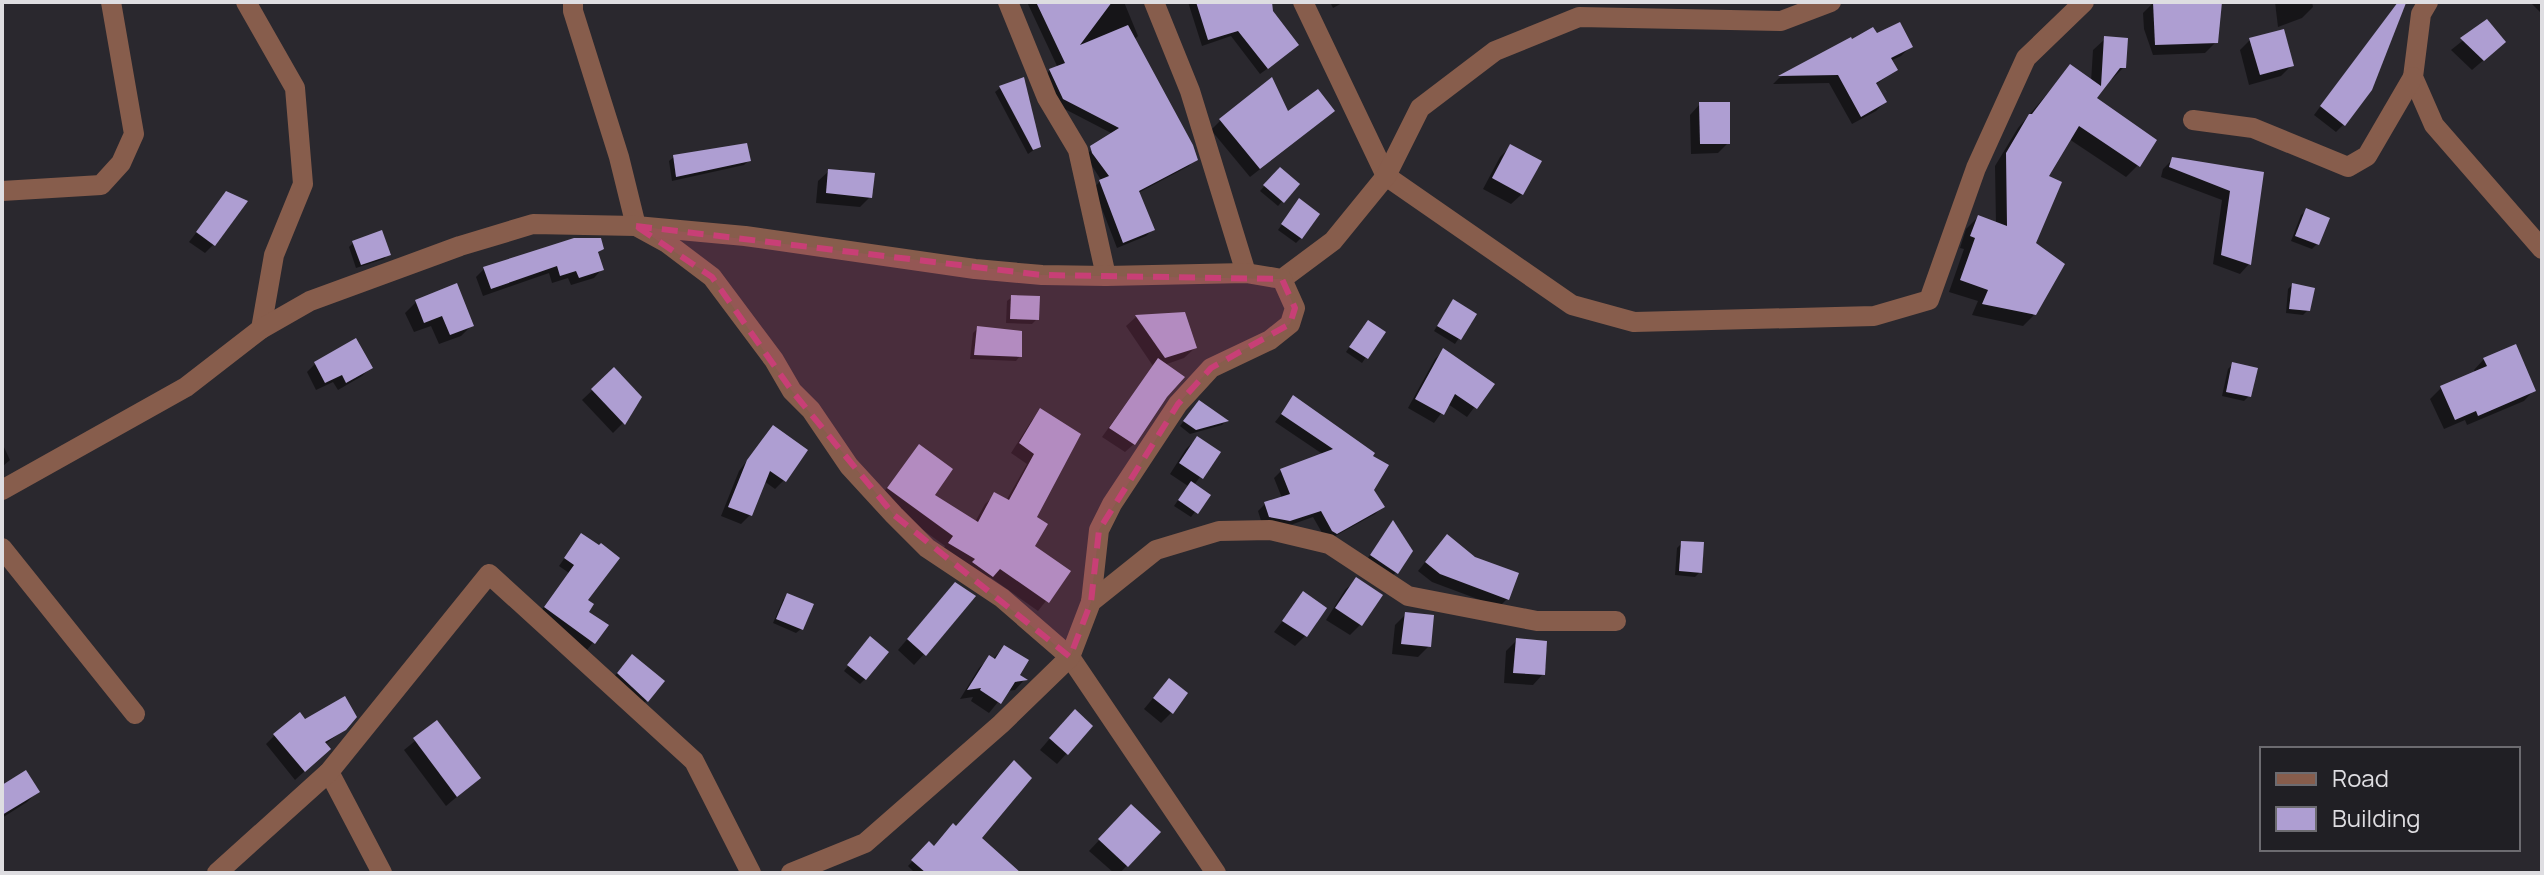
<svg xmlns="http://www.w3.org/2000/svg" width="2544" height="875" viewBox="0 0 2544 875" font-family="Manrope,sans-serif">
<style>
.shadow{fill:#0007}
.building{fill:#ae9ed2}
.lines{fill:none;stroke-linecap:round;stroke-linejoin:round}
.minor{stroke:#875d4c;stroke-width:20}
.marked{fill:#c83f76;fill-opacity:0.2;stroke:#c83f76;stroke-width:6;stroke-dasharray:16 10;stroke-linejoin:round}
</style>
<rect width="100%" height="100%" fill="#2a282e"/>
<g class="shadow">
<polygon points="1027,2 1124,2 1138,36 1134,40 1195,159 1189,166 1138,193 1152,230 1146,236 1117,248 1094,188 1101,180 1085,155 1113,134 1057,105 1044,77 1050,70 1058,68"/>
<polygon points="1188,2 1270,2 1271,12 1290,52 1260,74 1231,36 1202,46"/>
<polygon points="1330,2 1344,2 1333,8"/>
<polygon points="2154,2 2220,2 2216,42 2205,53 2153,55 2144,29 2143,13"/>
<polygon points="2275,2 2312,2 2313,7 2302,18 2278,27"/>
<polygon points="2401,2 2404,4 2344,124 2336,132 2314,115 2392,10"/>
<polygon points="2530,2 2542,2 2542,14"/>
<polygon points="2486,22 2493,52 2472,70 2451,50"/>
<polygon points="1872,29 1876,36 1910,47 1901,56 1890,61 1896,70 1875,85 1885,102 1876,111 1852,124 1829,83 1773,84 1779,78"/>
<polygon points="2105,39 2124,67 2112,79 2109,79 2094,99 2138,165 2126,177 2069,139 2046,177 2033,244 2035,314 2023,326 1972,315 1978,301 1949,292 1964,249 1960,248 1966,229 1978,217 1996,224 1995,166 2018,128 2071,66 2091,82 2093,50"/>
<polygon points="2250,40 2292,65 2281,76 2249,85 2240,50"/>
<polygon points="1022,80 1038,147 1028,154 995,92 1000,88"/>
<polygon points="1700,104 1728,143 1718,153 1691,154 1690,115"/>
<polygon points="1288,114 1323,120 1250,177 1211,130 1221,120"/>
<polygon points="1511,146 1522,194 1511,204 1483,189 1500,157"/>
<polygon points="674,157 749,160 744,165 672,181 669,161"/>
<polygon points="2173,159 2262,174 2249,264 2240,274 2213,264 2222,200 2161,177 2163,169"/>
<polygon points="1280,169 1297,184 1278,206 1260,191"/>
<polygon points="829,171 870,197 860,207 816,203 818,181"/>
<polygon points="227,193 213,245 205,253 189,242"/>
<polygon points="1295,206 1301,238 1296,243 1278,230"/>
<polygon points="2306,211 2317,244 2312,249 2291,241 2301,215"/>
<polygon points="353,243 388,254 384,259 356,268 349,247"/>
<polygon points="602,249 597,254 602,269 594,278 571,285 568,278 552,283 549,273 483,296 476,277 484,269"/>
<polygon points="2292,285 2308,310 2303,315 2286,313 2288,289"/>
<polygon points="1012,297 1037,319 1032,324 1006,323 1007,301"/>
<polygon points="416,302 472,325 461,336 439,344 431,326 414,332 405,313"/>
<polygon points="1449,307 1474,315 1455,344 1434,331"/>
<polygon points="1184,314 1195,348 1184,358 1164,365 1134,444 1125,452 1102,437 1153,366 1126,326 1136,317"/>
<polygon points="1363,327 1383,332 1362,363 1346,352"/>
<polygon points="978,328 1020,356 1016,361 970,359 973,333"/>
<polygon points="1443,351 1492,384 1467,417 1448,404 1434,423 1408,408 1435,359"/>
<polygon points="2484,359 2534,390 2524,401 2467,425 2465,420 2444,429 2430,399 2441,388 2475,373 2474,370"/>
<polygon points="315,364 370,368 362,376 338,390 333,382 316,390 307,372"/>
<polygon points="2233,364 2249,396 2244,401 2222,396 2228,369"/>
<polygon points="614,370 640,397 623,423 613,433 582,400"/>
<polygon points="1294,398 1372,490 1382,507 1375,514 1328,540 1325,538 1313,517 1282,528 1262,524 1258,511 1265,504 1282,498 1274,478 1281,471 1324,455 1275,422"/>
<polygon points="1195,407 1226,421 1222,425 1190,434 1180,426"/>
<polygon points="1041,411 1032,546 1069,572 1038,611 990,577 983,584 941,553 945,546 879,498 919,447 932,495 975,522 985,504 995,495 1006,501 1027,464 1011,453 1032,420"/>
<polygon points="773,427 784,480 775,489 764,481 750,515 741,524 721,516 739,471"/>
<polygon points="1197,438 1218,453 1194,485 1208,495 1191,517 1174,506 1188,486 1170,474 1186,449"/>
<polygon points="2,443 10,460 2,467"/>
<polygon points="1393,523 1396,572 1388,581 1363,565"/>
<polygon points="575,543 586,612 606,626 587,650 538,615 569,573 559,566"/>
<polygon points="1682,543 1700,572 1695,577 1675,575 1677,548"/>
<polygon points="1439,545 1516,575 1507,599 1499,607 1432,582 1418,571"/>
<polygon points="1356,580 1380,596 1360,625 1350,635 1326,620 1345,590"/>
<polygon points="1304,594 1324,608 1305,636 1295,646 1274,632"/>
<polygon points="787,595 801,629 796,633 773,623 783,600"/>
<polygon points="945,595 924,654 914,665 898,650"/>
<polygon points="1406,614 1429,646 1418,657 1392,654 1395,625"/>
<polygon points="1516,641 1543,674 1533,685 1504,683 1506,651"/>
<polygon points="866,644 865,679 860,684 844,671"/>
<polygon points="1004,647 1017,675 1024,680 1015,690 1007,691 989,713 971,701 973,697 960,699 979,668 989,658 992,660"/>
<polygon points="622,667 647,700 637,711 608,684"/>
<polygon points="1159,691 1171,713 1161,723 1144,709"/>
<polygon points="305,721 345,729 324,745 319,758 295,780 266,744 275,735"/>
<polygon points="1064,722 1067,753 1057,764 1040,750"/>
<polygon points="437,723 479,778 446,806 404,750"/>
<polygon points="2,787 37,792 27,802 2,818"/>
<polygon points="1121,817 1158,832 1120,873 1114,873 1089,851"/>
<polygon points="979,838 1008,873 913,873 914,872 908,866 929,844 934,848"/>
</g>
<g class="building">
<polygon points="1036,2 1112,2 1080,45 1128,25 1193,145 1198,160 1139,191 1155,230 1123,243 1099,180 1109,176 1092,153 1090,146 1119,128 1063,99 1049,69 1065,63"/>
<polygon points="1196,2 1272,2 1273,11 1299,45 1268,69 1238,31 1208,40"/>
<polygon points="2153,2 2222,2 2218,43 2155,45"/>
<polygon points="2398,2 2406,3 2372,90 2345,126 2320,106"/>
<polygon points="2487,19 2506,42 2484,61 2460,38"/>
<polygon points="1900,22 1913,47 1891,58 1898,70 1876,83 1887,102 1861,117 1838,75 1778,76 1851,37 1852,39 1873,27 1877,33"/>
<polygon points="2284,29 2294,66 2260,75 2249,38"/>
<polygon points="2104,36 2128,38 2126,68 2120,68 2097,98 2157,140 2140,167 2079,126 2049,176 2062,182 2036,243 2065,264 2036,315 1982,304 1988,290 1960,280 1975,238 1970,236 1978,215 2007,226 2006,153 2029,114 2032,114 2070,64 2101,86"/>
<polygon points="1024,77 1041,147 1033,150 999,86"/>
<polygon points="1272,77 1288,111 1318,89 1335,111 1260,169 1219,119"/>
<polygon points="1699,102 1730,102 1730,144 1700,144"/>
<polygon points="747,143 751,161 676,177 673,155"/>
<polygon points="1510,144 1542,161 1523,195 1492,178"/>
<polygon points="2172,157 2264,172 2251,265 2221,255 2230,191 2169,167"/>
<polygon points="1280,167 1300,184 1284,203 1263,185"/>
<polygon points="828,169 875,173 872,198 826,193"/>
<polygon points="226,191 248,201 215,246 196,232"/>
<polygon points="1299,198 1320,214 1302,239 1281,224"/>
<polygon points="2306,208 2330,218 2319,245 2295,236"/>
<polygon points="382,230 391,255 361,265 352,241"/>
<polygon points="574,238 601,238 604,249 598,252 604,270 579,278 576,271 560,276 557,266 491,289 483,267"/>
<polygon points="457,283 474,326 450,335 442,316 424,323 415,300"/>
<polygon points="2292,283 2315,288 2310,311 2289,309"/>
<polygon points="1011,295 1040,296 1039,320 1010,319"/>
<polygon points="1453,299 1477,314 1461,340 1437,326"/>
<polygon points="1185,312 1197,348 1165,358 1135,315"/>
<polygon points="1368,320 1386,332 1368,359 1349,347"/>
<polygon points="977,326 1022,331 1022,357 974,355"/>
<polygon points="356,338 373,368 346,383 342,375 325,383 314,362"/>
<polygon points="2516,344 2536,391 2478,416 2476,411 2455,420 2440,386 2487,366 2483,358"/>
<polygon points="1443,348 1495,384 1477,409 1455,394 1444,415 1415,399"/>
<polygon points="1158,358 1185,377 1167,397 1135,445 1109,428"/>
<polygon points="2232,362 2258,368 2251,397 2226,392"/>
<polygon points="614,367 642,397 625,425 591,389"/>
<polygon points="1293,395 1375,453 1373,456 1389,465 1374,490 1385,507 1337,534 1332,531 1321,511 1290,521 1269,517 1264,502 1290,494 1280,469 1333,449 1281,414"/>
<polygon points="1199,400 1229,421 1196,430 1183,421"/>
<polygon points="1040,408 1081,434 1037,517 1048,524 1035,546 1071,571 1049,603 1000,569 993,577 972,562 975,559 948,543 953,536 887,488 919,444 953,469 935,495 978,522 994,492 1009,500 1034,454 1019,443"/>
<polygon points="773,425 808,450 786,482 770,471 752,516 728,507 747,460"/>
<polygon points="1197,436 1221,452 1203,479 1179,463"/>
<polygon points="1191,481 1211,495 1198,514 1178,500"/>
<polygon points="1393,520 1413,551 1398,574 1370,555"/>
<polygon points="581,533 599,545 601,543 620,558 588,600 594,604 589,612 609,625 595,644 544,607 574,565 564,558"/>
<polygon points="1447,534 1475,557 1519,573 1509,600 1440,574 1425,562"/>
<polygon points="1681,541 1704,542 1702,573 1679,571"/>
<polygon points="1356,577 1383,595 1362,626 1335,608"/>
<polygon points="955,582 976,596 926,656 907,639"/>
<polygon points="1303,591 1327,608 1307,637 1282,621"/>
<polygon points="787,593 814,604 803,630 776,619"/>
<polygon points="1405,612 1434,615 1431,647 1401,644"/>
<polygon points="870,636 889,652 866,680 847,665"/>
<polygon points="1516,638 1547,641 1545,675 1513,673"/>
<polygon points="1004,645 1029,660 1020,675 1028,680 1015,682 1001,704 980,690 981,688 967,690 989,655 995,659"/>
<polygon points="632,654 665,681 648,702 617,673"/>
<polygon points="1169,678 1188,693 1173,714 1153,698"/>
<polygon points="345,696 357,717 346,730 325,742 331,749 305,772 273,734 300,712 305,719"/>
<polygon points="1075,709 1093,726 1068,755 1049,738"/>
<polygon points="437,720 481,778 457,797 413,738"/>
<polygon points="1014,760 1032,778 982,838 1021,873 926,873 911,860 929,841 934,846 953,823 956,826"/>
<polygon points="26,770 40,792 2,815 2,785"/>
<polygon points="1131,804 1161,832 1128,867 1098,839"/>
</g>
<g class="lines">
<g class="minor">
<polyline points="246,2 295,88 303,184 274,255 261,329"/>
<polyline points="573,2 573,11 619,157 636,226 667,243 712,277 774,360 792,391 811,410 849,466 894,515 927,548 1002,598 1070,657 1216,873"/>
<polyline points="1008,2 1047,98 1078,150 1106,276"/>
<polyline points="1154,2 1190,91 1246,273"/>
<polyline points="1303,2 1386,176 1572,305 1634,322 1874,316 1929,300 1976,168 2026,58 2084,2"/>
<polyline points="2428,2 2421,14 2413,77 2434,125 2542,249"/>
<polyline points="2193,120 2253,128 2348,167 2367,156 2413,77"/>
<polyline points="2,191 101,185 121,163 134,134 111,2"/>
<polyline points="2,490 186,387 261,329 310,301 460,246 533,224 636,226 745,236 975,269 1042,275 1106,276 1246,273 1282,279 1333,241 1386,176 1420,108 1495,51 1579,17 1781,21 1831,2"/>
<polyline points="2,548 135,714"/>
<polyline points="1091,602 1099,530 1112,504 1178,404 1211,368 1270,340 1290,324 1295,308 1282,279"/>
<polyline points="329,772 382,873"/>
<polyline points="217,873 329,772 489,574 694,761 751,873"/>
<polyline points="791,873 865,843 1001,724 1070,657 1091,602 1156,550 1219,531 1270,530 1329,544 1408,596 1537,621 1616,621"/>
</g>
</g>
<path class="marked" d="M636,226L1042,275L1282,279L1295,308L1290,324L1211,368L1178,404L1099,530L1091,602L1070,657L894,515L792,391L712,277Z"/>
<rect width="2544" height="875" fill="none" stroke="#dedde1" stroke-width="8"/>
<rect x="2260" y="747" width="260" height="104" fill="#201f24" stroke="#6c6b70" stroke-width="2"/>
<rect x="2276" y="773" width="40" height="12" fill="#875d4c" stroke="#6c6b70" stroke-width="2"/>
<text x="2332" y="787" font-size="24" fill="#dedde1">Road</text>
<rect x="2276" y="807" width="40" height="24" fill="#ae9ed2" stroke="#6c6b70" stroke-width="2"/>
<text x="2332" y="827" font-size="24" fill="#dedde1">Building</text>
</svg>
